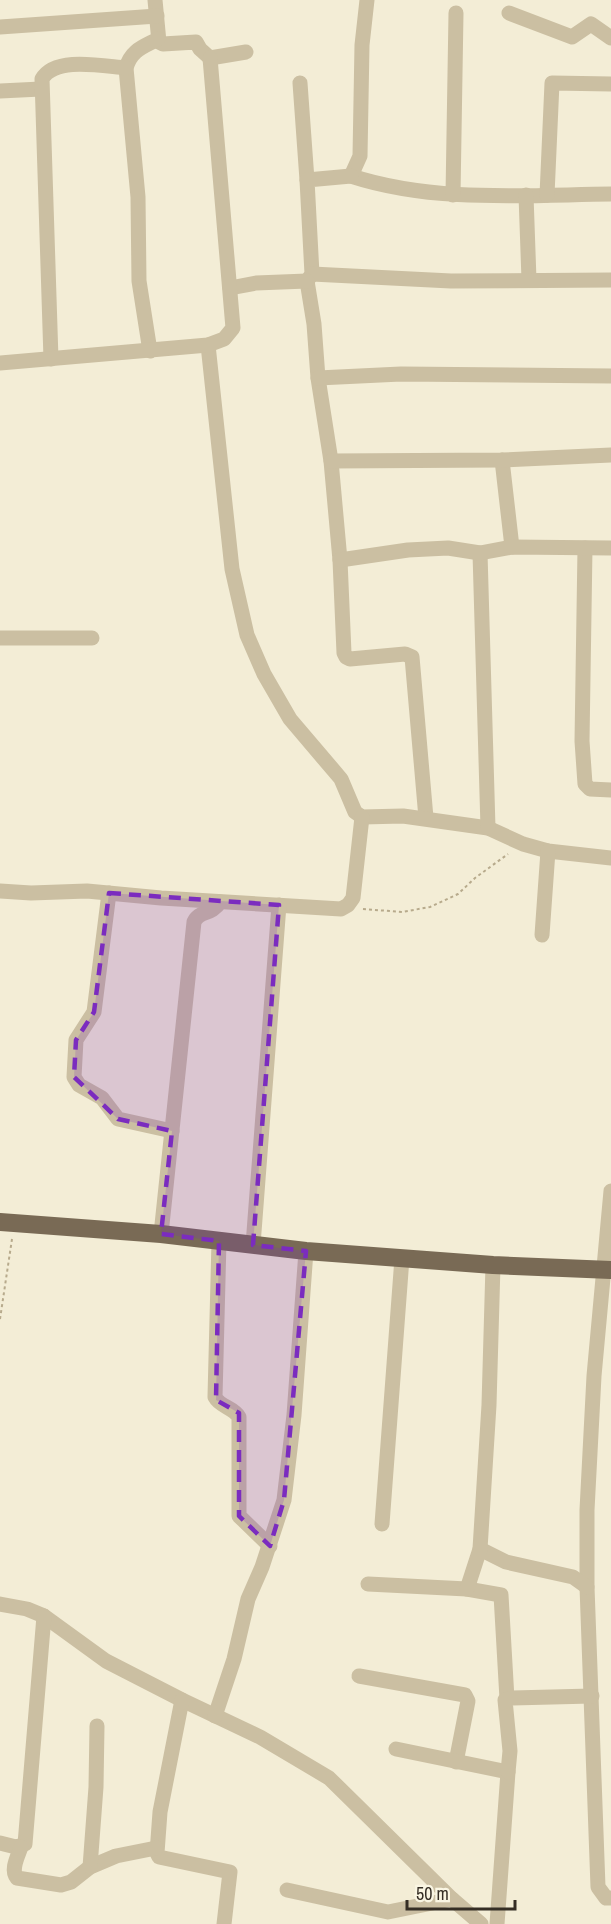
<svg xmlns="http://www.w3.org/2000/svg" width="611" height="1924" viewBox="0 0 611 1924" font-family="'Archivo Narrow',sans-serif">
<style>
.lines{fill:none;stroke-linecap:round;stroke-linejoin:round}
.path{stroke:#b7aa8c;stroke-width:2;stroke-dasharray:3 3;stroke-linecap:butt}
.minor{stroke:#cbbfa2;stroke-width:15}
.major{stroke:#796a55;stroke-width:18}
.marked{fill:#7b2cbf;fill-opacity:0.2;stroke:#7b2cbf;stroke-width:4.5;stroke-dasharray:12 8;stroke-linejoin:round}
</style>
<rect width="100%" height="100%" fill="#f3edd6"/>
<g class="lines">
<g class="path">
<polyline points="363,909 402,912 430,907 458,894 475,878 508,854"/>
<polyline points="0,1319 12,1239"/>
</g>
<g class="minor">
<polyline points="155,0 159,42 163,44 196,42 200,49 210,58 246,52"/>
<path d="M367,0L362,45L360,156L351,176C434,203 525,195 611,194"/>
<polyline points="509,13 572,37 591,24 611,38"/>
<polyline points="0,27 157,16"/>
<polyline points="300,83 307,180"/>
<polyline points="0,91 41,89"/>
<polyline points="351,176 307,180 312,274 307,281 314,324 318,378 331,461 340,560 344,653 346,657 350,659 405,654 412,657 426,818"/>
<polyline points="453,195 456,13"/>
<polyline points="526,195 529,280"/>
<polyline points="547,195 552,83 611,84"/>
<polyline points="312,274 451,281 611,280"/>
<polyline points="230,288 256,283 307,281"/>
<polyline points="208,345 232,569 247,635 264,674 290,719 341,779 355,812 362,817 403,816 488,828 523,844 548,851 611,858"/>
<path d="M150,351L139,281L138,197L126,68C131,50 143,47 158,39"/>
<path d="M51,359L42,79C55,56 102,66 126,68"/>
<polyline points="0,363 208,345 224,339 233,328 210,58"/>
<polyline points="318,378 401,374 611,376"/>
<polyline points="502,460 512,547"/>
<polyline points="331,461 502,460 611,455"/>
<polyline points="585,548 582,741 585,784 590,789 611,790"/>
<polyline points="480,553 488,828"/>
<polyline points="340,560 408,550 448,548 480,553 512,547 611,548"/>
<polyline points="0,638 92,638"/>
<polyline points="0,891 31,893 87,891 161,898 341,909 348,905 353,898 362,817"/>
<polyline points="109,893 94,1012 76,1040 74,1077 79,1085 102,1098 118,1119 172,1131"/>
<polyline points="542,935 548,851"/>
<polyline points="611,1191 594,1376 587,1510 587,1587 598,1887 606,1898 611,1898"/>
<path d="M161,1234L194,922C199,910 211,916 220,902"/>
<path d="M219,1241L215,1397C220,1407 233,1407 239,1417V1516L270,1546"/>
<polyline points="253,1245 279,905"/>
<polyline points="382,1524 402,1258"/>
<polyline points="480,1549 506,1562 573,1577 587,1587"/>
<polyline points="368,1584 467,1589 501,1595 507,1699"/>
<polyline points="467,1589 480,1549 489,1405 493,1265"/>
<polyline points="0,1604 27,1609 44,1616 106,1661 182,1700 260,1737 329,1778 452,1899 481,1924"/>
<polyline points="359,1676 465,1695 468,1701 456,1762"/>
<polyline points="182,1700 160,1812 157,1853 159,1857 230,1872 224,1924"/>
<polyline points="215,1716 234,1659 248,1599 262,1567 284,1500 294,1415 306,1251"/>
<polyline points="396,1749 508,1772 497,1924"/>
<polyline points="508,1772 510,1751 505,1700 512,1698 592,1696"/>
<polyline points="0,1843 16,1847 25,1844 44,1616"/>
<path d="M21,1847C18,1856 10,1870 17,1878L61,1885L71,1882L90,1867L116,1856L156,1848"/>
<polyline points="90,1867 96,1787 97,1726"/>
<polyline points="287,1890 388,1912 452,1899"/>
</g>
<polyline class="major" points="0,1222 161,1234 306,1251 493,1265 611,1270"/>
</g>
<path class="marked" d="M109,893L279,905L253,1245L306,1251L284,1500L270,1546L239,1516V1413L216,1400L219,1241L161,1234L172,1131L118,1119L74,1077L76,1040L94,1012Z"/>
<path d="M407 1900v9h108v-9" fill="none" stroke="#352e25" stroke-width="3"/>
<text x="416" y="1900" font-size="18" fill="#352e25" stroke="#faf6e3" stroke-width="4.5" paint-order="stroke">50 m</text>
</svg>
